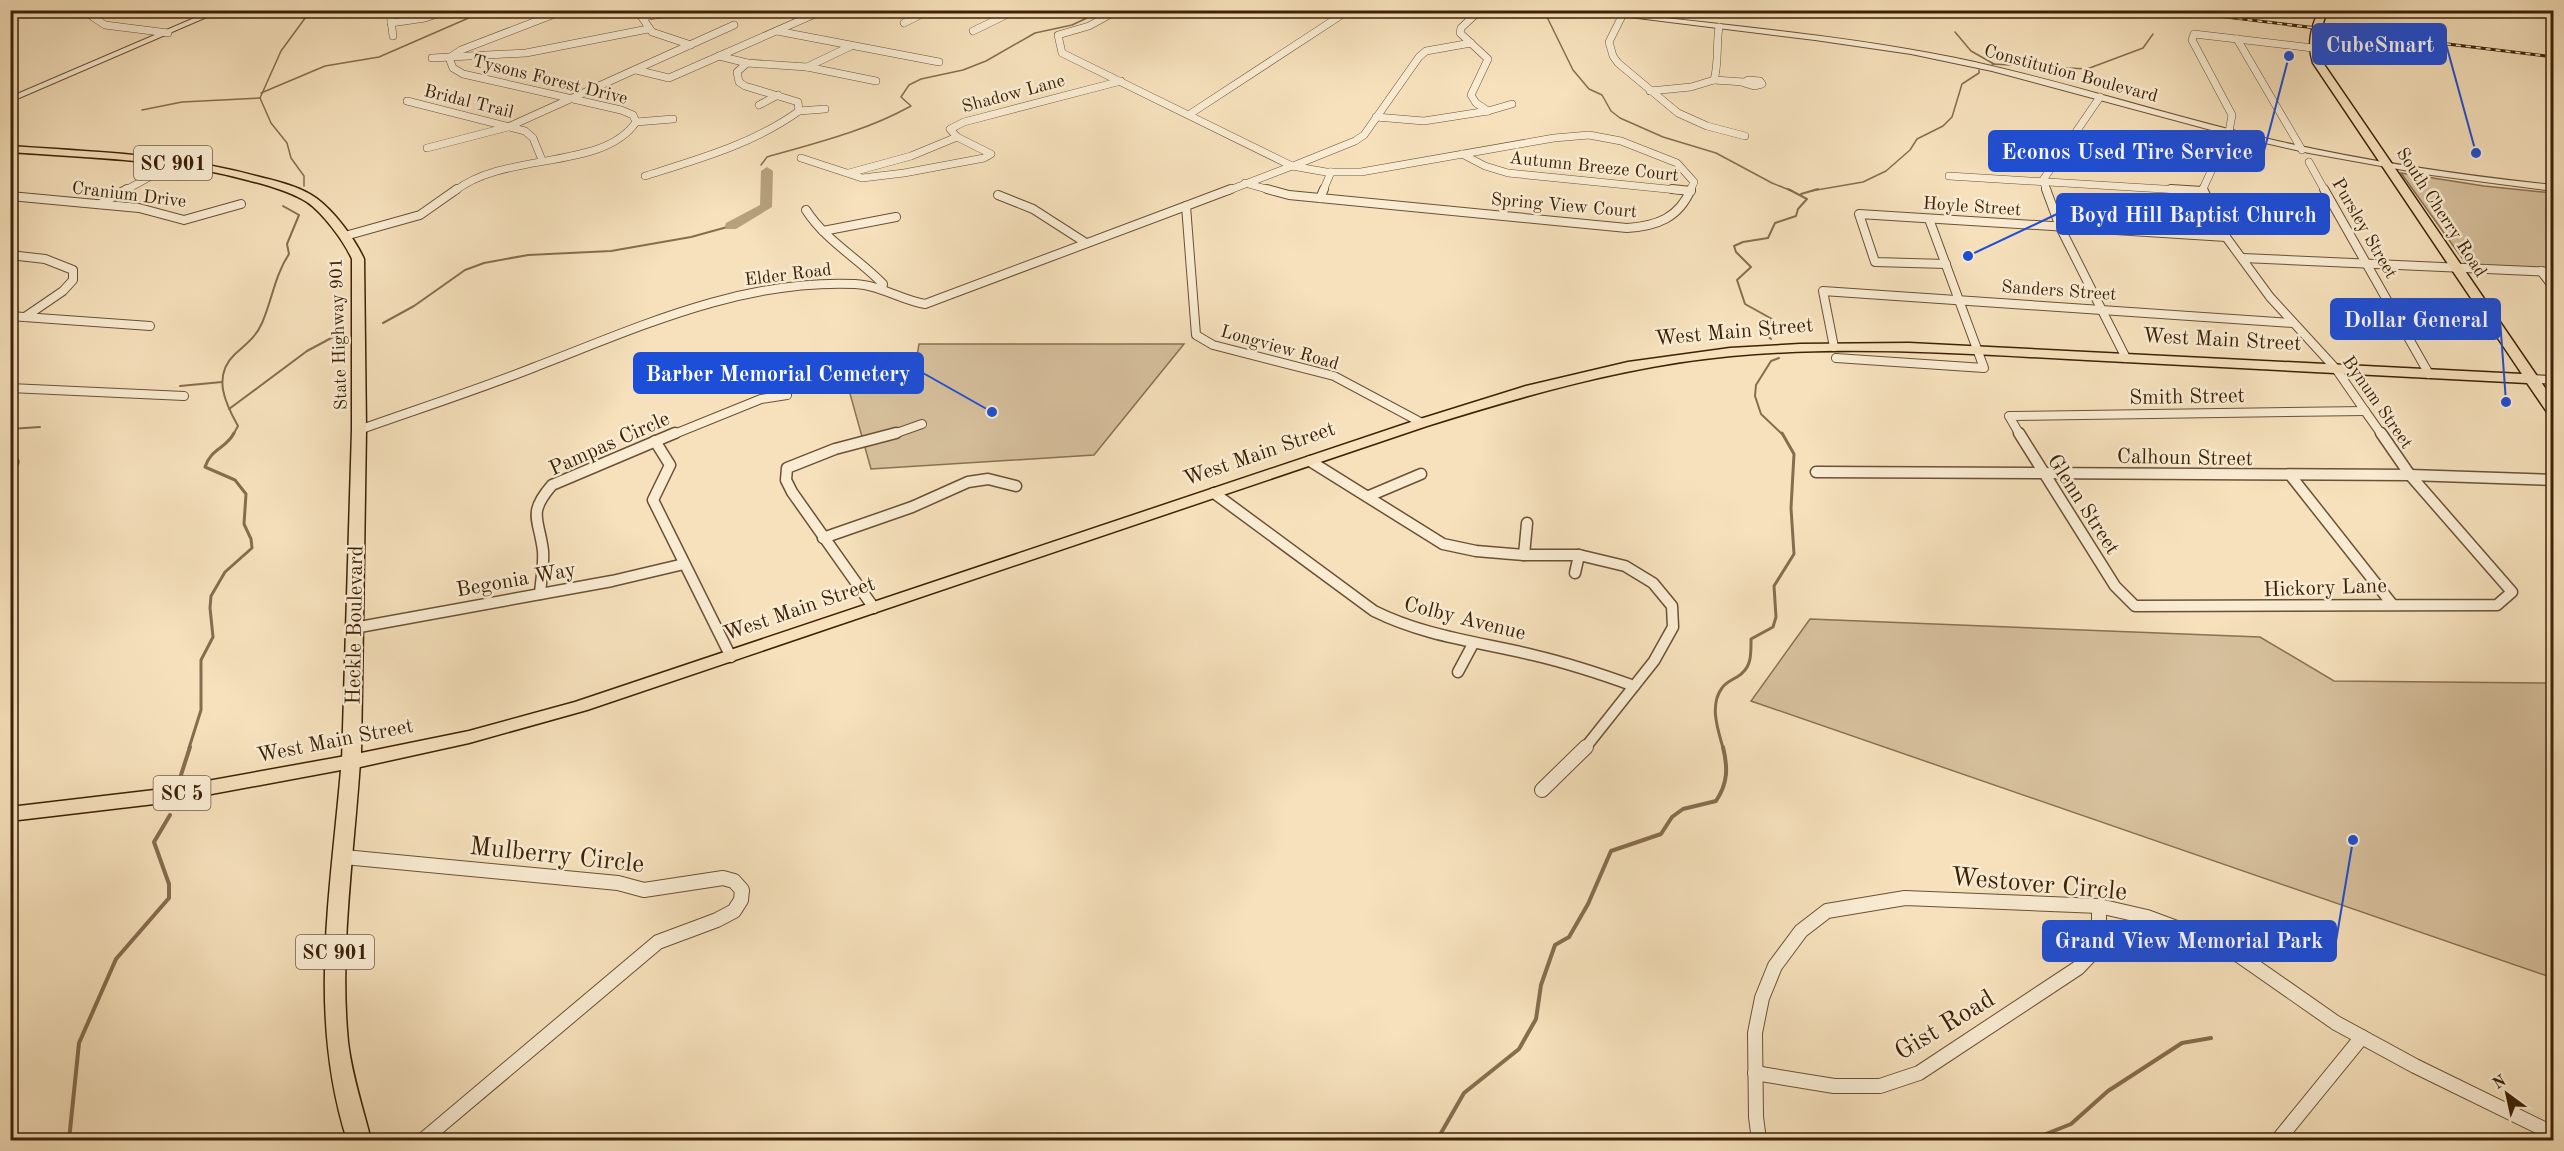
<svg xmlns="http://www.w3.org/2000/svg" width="2564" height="1151" viewBox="0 0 2564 1151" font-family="'Old Standard TT',serif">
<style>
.green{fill:#d7c09d;stroke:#8a7052;stroke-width:1.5}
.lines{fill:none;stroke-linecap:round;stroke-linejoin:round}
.stream-far3{stroke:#866d4e;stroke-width:1.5}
.stream-far2{stroke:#866d4e;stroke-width:2}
.stream-far1{stroke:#866d4e;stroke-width:3}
.stream{stroke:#866d4e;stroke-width:4}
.river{fill:#b7a07e;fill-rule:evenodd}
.minor-far3-casing{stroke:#6b5134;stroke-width:8}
.minor-far2-casing{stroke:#6b5134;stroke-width:10}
.minor-far1-casing{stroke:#6b5134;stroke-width:13}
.minor-casing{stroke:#6b5134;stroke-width:16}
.tertiary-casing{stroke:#6b5134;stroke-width:2}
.secondary-casing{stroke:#3d2106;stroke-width:2}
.primary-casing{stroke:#3d2106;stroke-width:3}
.trunk-casing{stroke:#3d2106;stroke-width:3}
.minor-far3{stroke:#f9ecd3;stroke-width:7}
.minor-far2{stroke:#f9ecd3;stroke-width:8}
.minor-far1{stroke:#f9ecd3;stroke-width:10}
.minor{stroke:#f9ecd3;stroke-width:14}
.tertiary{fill:#f9ecd3;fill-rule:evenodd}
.secondary{fill:#f9ecd3;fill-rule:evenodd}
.primary{fill:#f6e1bc;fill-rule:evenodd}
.trunk{fill:#f6e1bc;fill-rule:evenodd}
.rail-casing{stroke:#3d2106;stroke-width:3}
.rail{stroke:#f9ecd3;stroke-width:1.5;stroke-dasharray:5;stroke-linecap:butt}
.labels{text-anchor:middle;stroke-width:5;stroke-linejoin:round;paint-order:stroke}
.far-street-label{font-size:18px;fill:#3d2106;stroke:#f9ecd3}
.shield{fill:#f9ecd3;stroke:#755e44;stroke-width:1.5}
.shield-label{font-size:20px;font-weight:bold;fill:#3d2106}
.street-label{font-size:21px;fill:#3d2106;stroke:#f9ecd3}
.near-street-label{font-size:26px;fill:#3d2106;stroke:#f9ecd3}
.leader{fill:none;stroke:#1d4ed8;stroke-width:2}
.callout-dot{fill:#1d4ed8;stroke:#f9ecd3;stroke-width:2}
.callout{fill:#1d4ed8;stroke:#1d4ed8;stroke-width:2}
.callout-label{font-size:22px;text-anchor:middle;font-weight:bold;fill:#fff}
</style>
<rect width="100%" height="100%" fill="#f6e1bc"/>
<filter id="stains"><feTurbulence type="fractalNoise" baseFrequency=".00333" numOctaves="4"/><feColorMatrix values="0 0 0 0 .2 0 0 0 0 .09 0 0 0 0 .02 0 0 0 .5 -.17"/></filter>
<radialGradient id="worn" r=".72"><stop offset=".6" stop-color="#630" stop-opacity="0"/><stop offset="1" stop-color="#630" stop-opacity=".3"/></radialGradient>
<g class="green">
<polygon points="2401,173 2484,186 2553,193 2553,269 2467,265"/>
<polygon points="919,344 1184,344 1094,455 871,469 847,383 914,374"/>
<polygon points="1810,619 2260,637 2334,681 2553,683 2553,978 1751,701"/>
</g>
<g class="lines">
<g class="stream-far3">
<polyline points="1545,13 1573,70 1589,89 1602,95 1611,111 1620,118 1663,137 1716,153 1772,183 1792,191"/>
<polyline points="1955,32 1971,51 1994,64"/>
<polyline points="1992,64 2087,69 2143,48 2153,34"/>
<polyline points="261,93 325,66 379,57 487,10"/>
<polyline points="142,110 182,102 260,98"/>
<path d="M761,165L767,157C816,143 866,131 911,106L901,97L909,85L921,79L963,70L986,61L1035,33L1072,25L1104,10"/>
<polyline points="304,186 304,176 291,158 287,143 271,123 260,98 281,51 311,10"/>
<polyline points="1811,191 1863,182 1886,171 1910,150 1917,139 1943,126 1952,117 1962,84 1979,73 1979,70"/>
</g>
<g class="stream-far2">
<polyline points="1801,194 1818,189"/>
<polyline points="383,323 414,306 465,270 484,263 528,255 611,251 691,237 731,226"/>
<polyline points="1771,339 1765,334 1772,319 1745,304 1737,280 1751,267 1736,252 1734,246 1743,242 1768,238 1775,223 1796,216 1798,209 1807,199 1788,189"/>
<polyline points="1779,358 1771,361 1756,385 1755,396 1761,414 1783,435"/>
<polyline points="180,386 222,382"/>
<polyline points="229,409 307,351 335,336"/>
<polyline points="10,429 40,427"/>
<path d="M233,435L238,426C225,403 212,376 235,354C246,344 256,337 262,323C272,300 275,275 289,254L287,244L299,215L283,206"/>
</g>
<g class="stream-far1">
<path d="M189,748L201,710V660L213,637L210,608L211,596L225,572L252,548L251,539L244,524L246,494L235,480L205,467C211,448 226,449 234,433"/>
<path d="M1723,748C1718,730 1709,705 1722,688C1726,682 1732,680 1737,677C1752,668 1751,655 1751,639L1773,627L1776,617L1774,586L1794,554L1791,508L1794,454L1782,433"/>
</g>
<g class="stream">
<polyline points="181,775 190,747"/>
<polyline points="69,1140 79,1043 116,959 169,898 169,884 154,842 170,815"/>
<path d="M1437,1140L1464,1093L1519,1049L1536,1019L1541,985L1555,945L1569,937L1588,904L1611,851L1661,834L1672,817L1683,809L1716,801C1728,783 1728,768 1723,747"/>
<polyline points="2031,1140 2071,1124 2108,1091 2182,1043 2211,1038"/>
</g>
<polygon class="river" points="767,167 773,171 772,207 736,229 726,229 725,226 726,223 760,205 761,171"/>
<g class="minor-far3-casing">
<g id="minor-far3">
<polyline points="96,10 93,17 105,25 168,33"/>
<polyline points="637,10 652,32 691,45"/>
<polyline points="1118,10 1089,26 1058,35 1062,53 1292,166 1227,191"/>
<polyline points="1480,10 1461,28 1460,33 1488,59 1471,95 1476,103 1488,111"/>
<polyline points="390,13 393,36"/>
<polyline points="1622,16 1609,42 1613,56 1618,63 1678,113 1707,126 1745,136"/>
<polyline points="642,17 670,13"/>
<polyline points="391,23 425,18 449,10"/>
<polyline points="904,23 930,10"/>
<polyline points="777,31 939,62"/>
<polyline points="973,31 1010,13"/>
<polyline points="10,38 14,38"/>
<polyline points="2237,39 2302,150"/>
<polyline points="719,56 747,63 807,67 876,81"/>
<polyline points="432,58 526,53 648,29"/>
<polyline points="807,67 851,46"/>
<polyline points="636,70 669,78 824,10"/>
<polyline points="1714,80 1744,82"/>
<polygon points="1748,80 1760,81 1762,84 1754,86 1744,83"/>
<path d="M1650,91L1691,87L1714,80C1719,62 1716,46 1719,27"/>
<polyline points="407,101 525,131 533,138 542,160"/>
<polyline points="759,105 778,95"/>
<polyline points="799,111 825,109"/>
<polyline points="1190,114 1349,10"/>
<polyline points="1376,117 1424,121 1488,111 1512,104"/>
<polyline points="636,122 673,119"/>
<polyline points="427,148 508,127 734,25"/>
<polyline points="1462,154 1485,166 1508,173 1687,191"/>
<polyline points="801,158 862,178 904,173 984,158 991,154 957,137 950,129 964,122 1121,81"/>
<polyline points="2309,162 2325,191"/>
<polyline points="1292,166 1326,172 1361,172 1554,138 1589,135 1621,141 1677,163 1694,182 1690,191"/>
<polyline points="1293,166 1355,141 1364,135 1419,57 1426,51 1471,43"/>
<polyline points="849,173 911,156 957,137"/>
<path d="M645,176C699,159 753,144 799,111L798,102L745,86L739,82L737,72L747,63"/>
<polyline points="1949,176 2196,191"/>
<polyline points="1245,183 1273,191"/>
<polyline points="124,191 175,163"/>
<path d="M455,191C505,151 603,171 636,122L633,115L621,110L463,74L453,68L449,58L461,50L565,10"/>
<polyline points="1323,191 1331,172"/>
<polyline points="2047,191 2043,180 2100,97"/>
<polyline points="2202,191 2229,132 2232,115 2192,40 2194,34 2313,48"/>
</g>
</g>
<g class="minor-far2-casing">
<g id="minor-far2">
<polyline points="1231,189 1186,206 1196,335 1213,345 1334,376 1422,423"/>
<path d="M1267,189L1289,195L1627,228C1657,226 1679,218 1691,189"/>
<polyline points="1672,189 1691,191"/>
<polyline points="2046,189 2060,227 2126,358"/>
<polyline points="2171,189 2202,191"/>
<polyline points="2203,189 2226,237 2270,297 2336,369 2365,411"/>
<polyline points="2324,189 2429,374"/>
<polyline points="998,195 1033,209 1086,243"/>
<polyline points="10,196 139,208 184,220 241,204"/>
<polyline points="1320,198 1324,189"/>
<polyline points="100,204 127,189"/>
<path d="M806,210C826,241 858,258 883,284L882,288"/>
<polyline points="823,231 896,217"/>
<polyline points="345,236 420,215 457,189"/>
<polyline points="10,255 45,259 73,270 73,280 63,291 25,317"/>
<polyline points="2243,258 2554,272"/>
<polyline points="1946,264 1875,262 1859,214 2226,237"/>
<polyline points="2541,271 2554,288"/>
<polyline points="10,316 150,326"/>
<polyline points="1834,347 1823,291 2293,323"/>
<polyline points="1836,358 1984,368 1929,219"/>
<polyline points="10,388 184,396"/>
<polyline points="2365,411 2382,435"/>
<path d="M359,430C418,409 477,390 535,367C639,327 742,279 855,284C880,285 901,300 925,304L1186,206"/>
<polyline points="672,435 761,399 787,395"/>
<polyline points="891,435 922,424"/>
<polyline points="2020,435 2009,416 2365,411"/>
</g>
</g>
<g class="minor-far1-casing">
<g id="minor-far1">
<polyline points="2019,433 2115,586 2135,606 2497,605 2512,592 2410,475 2381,433"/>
<polyline points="655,441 670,465 653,500 731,657"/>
<polyline points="10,458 13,462 10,469"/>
<polyline points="1310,461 1443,544 1476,551 1524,555 1579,555 1625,566 1653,583 1672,606 1673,627 1654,661 1585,748"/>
<polyline points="1816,472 2410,475 2554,480"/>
<polyline points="2291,476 2392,604"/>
<path d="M1214,493L1374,611C1424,636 1479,642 1533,655C1567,663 1601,674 1634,686"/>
<polyline points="1369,496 1421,474"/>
<polyline points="823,538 912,507 968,482 988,479 1016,486"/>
<polyline points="1524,555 1527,523"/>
<polyline points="1575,573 1579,555"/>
<path d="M540,594C541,580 544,565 543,551C539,518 527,514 552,485L675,433"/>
<polyline points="874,608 792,492 786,480 787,468 835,449 896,433"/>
<polyline points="354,628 612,581 684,564"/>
<polyline points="1458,672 1473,644"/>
</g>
</g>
<g class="minor-casing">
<g id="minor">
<polyline points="1542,790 1586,747"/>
<polyline points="344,857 618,883 644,890 723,878 734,881 742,890 741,900 734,911 717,920 658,942 423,1140"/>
<polyline points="1755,1073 1834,1086 1880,1086 1919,1073 2078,968 2099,946 2099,906"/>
<polyline points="1759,1140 1756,1117 1755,1033 1762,998 1775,966 1801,931 1827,911 1905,898 2099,906 2147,917 2193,934 2240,956 2336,1023 2415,1066 2554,1134"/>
<polyline points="2278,1140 2362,1037"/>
</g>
</g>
<g class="tertiary-casing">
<g id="tertiary">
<polygon points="213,10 223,10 10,102 10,97"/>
<path d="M1573,10H1598C1717,25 1838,34 1956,58C2062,80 2164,115 2269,139C2363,161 2458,175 2554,185V191L2431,175L2309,153L2226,134L1992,71L1911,54L1815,40Z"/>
</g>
</g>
<g class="secondary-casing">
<polygon id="secondary" points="2530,375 2554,376 2554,384 2526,382 2524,379 2526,376"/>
</g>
<g class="primary-casing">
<path id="primary" d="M2319,10H2328C2320,28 2316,44 2323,63L2554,401V416L2549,415L2527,383C2381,375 2234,368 2087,360C1969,354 1849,345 1731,356C1626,366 1527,395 1427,426L587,710L469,743L351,769L344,767L342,762L352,430V259C344,241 323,213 307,202C289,191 267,185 247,180C170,159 89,158 10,152V146C93,152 176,154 256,176C276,181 299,186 316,198C334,211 355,239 364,259L366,430L361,753L469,731L575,702L1417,420L1526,386L1628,362L1730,348L1800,344L1909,343L2522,374L2313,63C2307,44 2311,28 2319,10Z"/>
</g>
<g class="trunk-casing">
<path id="trunk" d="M351,755L358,757L360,762C354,854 339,950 348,1042C352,1076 363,1108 371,1140H347C308,1017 330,897 341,770L163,803L10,821V807L163,789Z"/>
</g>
<use href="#minor-far3" class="minor-far3"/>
<use href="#minor-far2" class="minor-far2"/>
<use href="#minor-far1" class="minor-far1"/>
<use href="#minor" class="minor"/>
<use href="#tertiary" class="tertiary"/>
<use href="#secondary" class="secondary"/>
<use href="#primary" class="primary"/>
<use href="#trunk" class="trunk"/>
<g class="rail-casing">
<polyline id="rail" points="2168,10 2554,57"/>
</g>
<use href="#rail" class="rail"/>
</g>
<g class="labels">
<g class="far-street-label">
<text transform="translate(2071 73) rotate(15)" y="6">Constitution Boulevard</text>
<text transform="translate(550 79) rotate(14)" y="6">Tysons Forest Drive</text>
<text transform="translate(1013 93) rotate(-15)" y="6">Shadow Lane</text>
<text transform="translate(469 101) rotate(14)" y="6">Bridal Trail</text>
<text transform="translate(1594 166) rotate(6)" y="6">Autumn Breeze Court</text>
<text transform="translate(129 194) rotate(7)" y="6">Cranium Drive</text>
<text transform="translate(1564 205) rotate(5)" y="6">Spring View Court</text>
<text transform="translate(1972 206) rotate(4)" y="6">Hoyle Street</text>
<text transform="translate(2442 212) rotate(57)" y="6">South Cherry Road</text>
<text transform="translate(2365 228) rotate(60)" y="6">Pursley Street</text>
<text transform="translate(788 274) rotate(-7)" y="6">Elder Road</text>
<text transform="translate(2059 290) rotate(4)" y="6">Sanders Street</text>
<text transform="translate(338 334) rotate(-92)" y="6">State Highway 901</text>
<text transform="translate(1280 347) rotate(16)" y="6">Longview Road</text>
<text transform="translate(2378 402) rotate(55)" y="6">Bynum Street</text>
</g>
<g class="shield">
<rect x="134" y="146" width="78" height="34" rx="4.5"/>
<rect x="153.5" y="776" width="57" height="34" rx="4.5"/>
<rect x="296" y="935" width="78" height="34" rx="4.5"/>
</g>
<g class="shield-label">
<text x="173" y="170">SC 901</text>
<text x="182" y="800">SC 5</text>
<text x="335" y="959">SC 901</text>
</g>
<g class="street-label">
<text transform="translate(1734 331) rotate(-5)" y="7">West Main Street</text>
<text transform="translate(2222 339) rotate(3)" y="7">West Main Street</text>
<text transform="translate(2187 396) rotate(-1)" y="7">Smith Street</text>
<text transform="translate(609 443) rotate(-24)" y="7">Pampas Circle</text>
<text transform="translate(1259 453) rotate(-19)" y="7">West Main Street</text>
<text transform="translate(2185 457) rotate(1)" y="7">Calhoun Street</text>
<text transform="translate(2084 504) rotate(57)" y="7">Glenn Street</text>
<text transform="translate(516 579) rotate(-10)" y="7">Begonia Way</text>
<text transform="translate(2325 587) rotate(-2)" y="7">Hickory Lane</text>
<text transform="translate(799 608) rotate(-19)" y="7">West Main Street</text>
<text transform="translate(1465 618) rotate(14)" y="7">Colby Avenue</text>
<text transform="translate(354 625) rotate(-89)" y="7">Heckle Boulevard</text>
<text transform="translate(335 740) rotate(-11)" y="7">West Main Street</text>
</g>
<g class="near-street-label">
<text transform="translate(557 854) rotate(6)" y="9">Mulberry Circle</text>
<text transform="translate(2039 883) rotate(5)" y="9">Westover Circle</text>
<text transform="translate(1944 1024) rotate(-31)" y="9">Gist Road</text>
</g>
</g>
<path class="leader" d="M2476 153L2446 44M2289 56L2264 151M1968 256L2057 214M2506 402L2500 319M992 412L923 373M2353 840L2336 941"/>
<g class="callout-dot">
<circle cx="2476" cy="153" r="6"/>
<circle cx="2289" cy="56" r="6"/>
<circle cx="1968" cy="256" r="6"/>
<circle cx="2506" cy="402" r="6"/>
<circle cx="992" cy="412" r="6"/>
<circle cx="2353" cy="840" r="6"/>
</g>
<g class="callout">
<rect x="2313" y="24" width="133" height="40" rx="6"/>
<rect x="1989" y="131" width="275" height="40" rx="6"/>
<rect x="2057" y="194" width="272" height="40" rx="6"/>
<rect x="2331" y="299" width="169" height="40" rx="6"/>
<rect x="634" y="353" width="289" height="40" rx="6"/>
<rect x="2043" y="921" width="293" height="40" rx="6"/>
</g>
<g class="callout-label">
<text x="2380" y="52">CubeSmart</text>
<text x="2127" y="159">Econos Used Tire Service</text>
<text x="2193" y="222">Boyd Hill Baptist Church</text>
<text x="2416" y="327">Dollar General</text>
<text x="778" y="381">Barber Memorial Cemetery</text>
<text x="2189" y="948">Grand View Memorial Park</text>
</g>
<rect width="2564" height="1151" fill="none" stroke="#f6e1bc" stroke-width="36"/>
<rect x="12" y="12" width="2540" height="1127" fill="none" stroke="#3d2106" stroke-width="3"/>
<rect x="18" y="18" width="2528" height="1115" fill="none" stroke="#3d2106" stroke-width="1.5"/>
<g transform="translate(2507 1094) rotate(327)" stroke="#f9ecd3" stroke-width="4.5" paint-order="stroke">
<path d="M0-4.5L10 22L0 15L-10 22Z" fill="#3d2106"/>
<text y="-9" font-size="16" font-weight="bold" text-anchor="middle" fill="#3d2106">N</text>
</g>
<rect width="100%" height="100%" filter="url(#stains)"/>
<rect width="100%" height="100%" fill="url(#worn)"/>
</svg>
